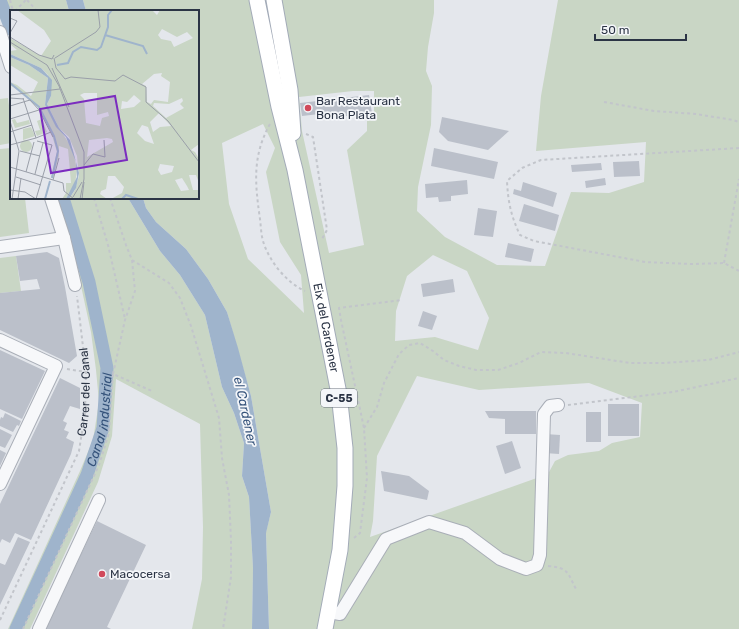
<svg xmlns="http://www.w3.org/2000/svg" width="739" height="629" viewBox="0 0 739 629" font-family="Rubik,sans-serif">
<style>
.green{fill:#c9d6c5;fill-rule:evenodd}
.water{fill:#9fb4cc}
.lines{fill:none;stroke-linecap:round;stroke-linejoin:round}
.canal{stroke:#9fb4cc;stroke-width:13}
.building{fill:#bbc0ca}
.minor-casing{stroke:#a9aeb7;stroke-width:14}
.major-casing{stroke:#a3abb8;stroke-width:17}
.path{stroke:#c2c5cb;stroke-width:2;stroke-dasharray:3 3;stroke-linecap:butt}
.minor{stroke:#f7f8fa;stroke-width:12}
.major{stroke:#fff;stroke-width:15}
.poi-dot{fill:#d1495b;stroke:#f4f6f9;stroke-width:1.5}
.labels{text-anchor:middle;stroke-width:3.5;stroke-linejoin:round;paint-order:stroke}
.shield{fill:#f4f6f9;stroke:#676e7b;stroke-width:1}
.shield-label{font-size:11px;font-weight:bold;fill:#2b3445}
.poi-label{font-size:12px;fill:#2b3445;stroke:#f4f6f9;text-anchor:start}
.street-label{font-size:12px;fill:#2b3445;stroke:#f4f6f9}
.water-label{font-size:13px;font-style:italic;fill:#34527a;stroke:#f4f6f9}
.inset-river{fill:none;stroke:#9fb4cc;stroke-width:2}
.inset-road{fill:none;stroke:#9a9fa9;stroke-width:1}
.view{fill:#7b2cbf;fill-opacity:0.15;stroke:#7b2cbf;stroke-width:2}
.inset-edge{fill:none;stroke:#2b3445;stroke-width:2}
</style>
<rect width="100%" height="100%" fill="#e4e7ec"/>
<g class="green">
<polygon points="0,0 66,0 69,11 11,11 11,41 0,11"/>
<path d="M83,0H434V13L428,47L426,71L432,86L431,125L418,187L417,211L445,237L497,265L545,266L571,192L609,193L644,182L646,142L536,151L541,96L558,0H739V629H269L266,532L271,512L251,396L227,312L208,279L186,249L156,222L146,208L143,198H198V11H86ZM353,91H374V118L367,121V131L347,150L364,245L329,253L302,131L299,97ZM263,124L275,148L266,172L280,242L301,275L304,313L248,259L229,204L222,143ZM433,255L467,271L489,318L478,350L435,337L395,341L396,311L407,276ZM417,376L479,390L589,383L642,403L640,437L612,443L599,451L568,455L555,461L548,474L370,537L373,521L377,456Z"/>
<polygon points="8,98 11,121 11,143 0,145 0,99"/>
<polygon points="11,148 11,198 25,198 29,233 0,237 0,149"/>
<polygon points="58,198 128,198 160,251 180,275 205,315 222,387 234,413 244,443 242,476 249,497 253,568 252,629 192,629 202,579 203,527 200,424 116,379 112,436 98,482 30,629 8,629 80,471 93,440 99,402 96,370 91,332 70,235"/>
<polygon points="16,256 21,291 0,293 0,258"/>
</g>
<g class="water">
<polygon points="66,0 83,0 86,11 69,11"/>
<polygon points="128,198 143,198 146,208 156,222 186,249 208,279 227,312 238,348 251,396 271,512 266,533 269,629 252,629 253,568 249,497 242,476 244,443 234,413 222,387 205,315 180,275 160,251"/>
</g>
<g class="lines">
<g class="canal">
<polyline points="0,0 11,29"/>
<path id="s1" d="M16,629L87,475L103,428L107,368L89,282L63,198"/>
</g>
</g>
<g class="building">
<polygon points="369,95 372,113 338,117 337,112 302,116 300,103"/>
<polygon points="442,117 509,131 488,150 448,141 439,132"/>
<polygon points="434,148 498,162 494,179 431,166"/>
<polygon points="639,161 640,176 614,177 613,162"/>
<polygon points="601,163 602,170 572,172 571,165"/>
<polygon points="605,178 606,185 586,188 585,181"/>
<polygon points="467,180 468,194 451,196 451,201 439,202 438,197 426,198 425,184"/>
<polygon points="523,182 557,193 553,207 513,194 514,189 521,191"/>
<polygon points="524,204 559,215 555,231 519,221"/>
<polygon points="478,208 497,211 493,237 474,235"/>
<polygon points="508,243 534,249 531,262 505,257"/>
<polygon points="47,252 59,258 65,287 77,356 69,363 0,330 0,293 40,289 37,279 20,281 16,256"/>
<polygon points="453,279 455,292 423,297 421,284"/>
<polygon points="423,311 437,316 432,330 418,326"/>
<polygon points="0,350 45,371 22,419 0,409"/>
<polygon points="60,378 80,388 80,409 70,406 63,421 67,423 64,430 69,432 66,438 74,442 71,454 31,540 15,533 10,543 2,539 0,543 0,504"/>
<rect x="608" y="404" width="31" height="32"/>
<polygon points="485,411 536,411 536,434 505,434 505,419 489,418"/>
<rect x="586" y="412" width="15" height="30"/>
<polygon points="5,413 21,421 19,426 17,425 13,432 0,426 0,420 1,417 3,418"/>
<polygon points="0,429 12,435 5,448 0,446"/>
<polygon points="545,434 560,435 559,454 544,453"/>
<polygon points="512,441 521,468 505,474 496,446"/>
<polygon points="0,450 6,453 0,466"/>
<polygon points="381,471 409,476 429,491 427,500 384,491"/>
<polygon points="97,521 146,545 107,627 111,629 45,629"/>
<polygon points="18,537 30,542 0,605 0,563 5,565"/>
</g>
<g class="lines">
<g class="minor-casing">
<g id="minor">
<polyline points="0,32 11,67"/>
<polyline points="51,198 64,238 75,285"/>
<polyline points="0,247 64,238"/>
<polyline points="0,340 56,366 0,484"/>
<polyline points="329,612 340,614 386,539 429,522 465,533 500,559 526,569 537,565 540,555 544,414 550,406 558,405"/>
<polyline points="39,629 99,500"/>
</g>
</g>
<g class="major-casing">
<g id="major">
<path id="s3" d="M257,0L279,107L295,170L339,394L345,448V486L340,550L325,629"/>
<polyline points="274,0 290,90 293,133"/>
</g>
</g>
<g class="path">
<polyline points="10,0 13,11"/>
<polyline points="27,0 37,11"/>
<polyline points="15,11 26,0"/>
<polyline points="604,102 654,111 696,114 733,120 739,122"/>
<path d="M270,124C252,156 255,184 260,219C261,227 261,236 264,244C270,262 287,283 305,291"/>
<polyline points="306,134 313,137 327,230 322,239"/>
<path d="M739,148L541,160L522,168L507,181C508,202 511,216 520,235L534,241L645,262L692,264L724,263L739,271"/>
<polyline points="94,198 108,245 125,319"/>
<polyline points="110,198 126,245 132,260 135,291 125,320 113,374"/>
<polyline points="132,260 169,283 180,298 191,326 219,418 222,458 229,495 231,541 231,577 223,629"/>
<polyline points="724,263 739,179"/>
<polyline points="67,369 86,372"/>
<polyline points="568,405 673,392 739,378"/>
<polyline points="364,428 377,407 384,383 399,354 409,345 420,343 433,351 444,360 459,366 476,370 498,370 519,363 541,352 566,353 630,363 664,363 708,360 739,352"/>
<polyline points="354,538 360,533 367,478 364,428 341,320 339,308 402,300"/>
<path d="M548,566C569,568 567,572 576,589"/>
<path id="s2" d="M0,620L79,451L85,413L86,372L77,296"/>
<polyline points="23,629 99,465 109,433 113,374 152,391"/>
</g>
<use href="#minor" class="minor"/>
<use href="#major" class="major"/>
</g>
<g class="poi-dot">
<circle cx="308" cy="108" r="4"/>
<circle cx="102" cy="574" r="4"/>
</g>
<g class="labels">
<rect class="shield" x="321" y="389" width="36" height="18" rx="3"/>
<g class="shield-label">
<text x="339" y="402">C-55</text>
</g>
<g class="poi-label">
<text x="316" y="105">Bar Restaurant<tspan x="316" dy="14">Bona Plata</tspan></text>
<text x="110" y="578">Macocersa</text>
</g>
<g class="street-label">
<text dy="4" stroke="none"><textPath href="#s3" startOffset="335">Eix del Cardener</textPath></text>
<text dy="4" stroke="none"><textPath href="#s2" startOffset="246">Carrer del Canal</textPath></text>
</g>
<g class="water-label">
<text transform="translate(246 411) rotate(78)" y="5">el Cardener</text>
<text dy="5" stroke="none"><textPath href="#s1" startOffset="227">Canal industrial</textPath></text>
</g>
</g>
<g transform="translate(10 10)">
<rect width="189" height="189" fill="#e4e7ec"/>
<path d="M7,0H142L147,5L150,0H189V134L181,140L185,142L189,149V173L186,165H179L183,180H189V189H101L112,183L114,177L105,166H98L96,179L91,181L90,184L97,189H59L65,180L69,166L67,146L59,127L49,118L37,94L41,86L38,65L31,58L0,44V41L7,40L0,34V28L31,46L41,31L34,20ZM152,19L167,27L177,22L183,28L164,37L161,31L151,29L148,25ZM152,63L151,66L160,72L158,92L144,90L141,94L137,92L136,76L132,74L144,64ZM74,83H87V105L98,102L99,106L92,108L90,116L76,113L74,89L70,85ZM124,85L131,91L124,97L111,99L112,91L117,92ZM172,88L173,91L170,94L174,98L156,108L143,96L144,93L159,94ZM149,103L161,116L150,117L143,122L140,112ZM132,115L138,117L144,134L135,131L127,123ZM97,128L102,129L103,132L77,147L79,130ZM150,154L164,156L162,162L151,165L148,160ZM172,168L177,176L179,180L171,181L165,170ZM0,47L19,55L38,68L35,95L63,140L67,160L65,174L56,189H52L56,183V173H61L58,139L49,136V146L43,168L41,167L47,142L41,122L28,97L19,87L0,75V72L7,75L21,86L28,72L0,55ZM5,109L7,113L19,110L20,114L5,118L2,110ZM32,109L37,122L27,126L25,121L30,120L27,111ZM21,117L25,126L13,130V119ZM10 136a6 6 0 1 1 12 0a6 6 0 1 1-12 0Z" fill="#c9d6c5" fill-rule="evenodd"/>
<path d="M0,44L31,58L42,70L41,86L37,94L49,118L60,130L69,163L66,178L59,189H56L67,167L66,152L56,127L46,117L35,95L38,68L19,55L0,47Z" fill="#9fb4cc"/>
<path class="inset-river" d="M95,25L133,36L137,44M47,55L58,53L63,42L71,37L87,40L91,37L98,17V5L102,0M0,73L29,97L44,126L48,141L42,168M35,189L40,171M112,189L116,185L128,189"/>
<path class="inset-road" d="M0,8L7,11L0,23M0,27L29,45L42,49L44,45M0,32L37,55L49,76L74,142V169L70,189M44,48L46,58L55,69L61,67L105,71L113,65L136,77V92L158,111L189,152M45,48L86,22L90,17L88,0M42,58L59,97M0,85L50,79M0,88L14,89M13,88L26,128M0,96L20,90L29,100L43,127M0,109L29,100M0,111L9,141L2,189M0,122L22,115M26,128L41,122M0,135L26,128M10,141L30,146M74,155L83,144L95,147L94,130M0,157L53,173L54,181L64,189M16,162L24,132M25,164L33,133M6,167L31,175M43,170L49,148M0,180L15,182L26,189M63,187L72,172M8,189L11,168M26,189L42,135L27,131M72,189L74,172"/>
<path class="view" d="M105,86L117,150L41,163L30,99Z"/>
<rect width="189" height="189" class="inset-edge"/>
</g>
<path d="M595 34v6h91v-6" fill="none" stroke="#2b3445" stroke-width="2"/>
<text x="601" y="34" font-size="12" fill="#2b3445" stroke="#f4f6f9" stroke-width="3" paint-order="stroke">50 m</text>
</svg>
